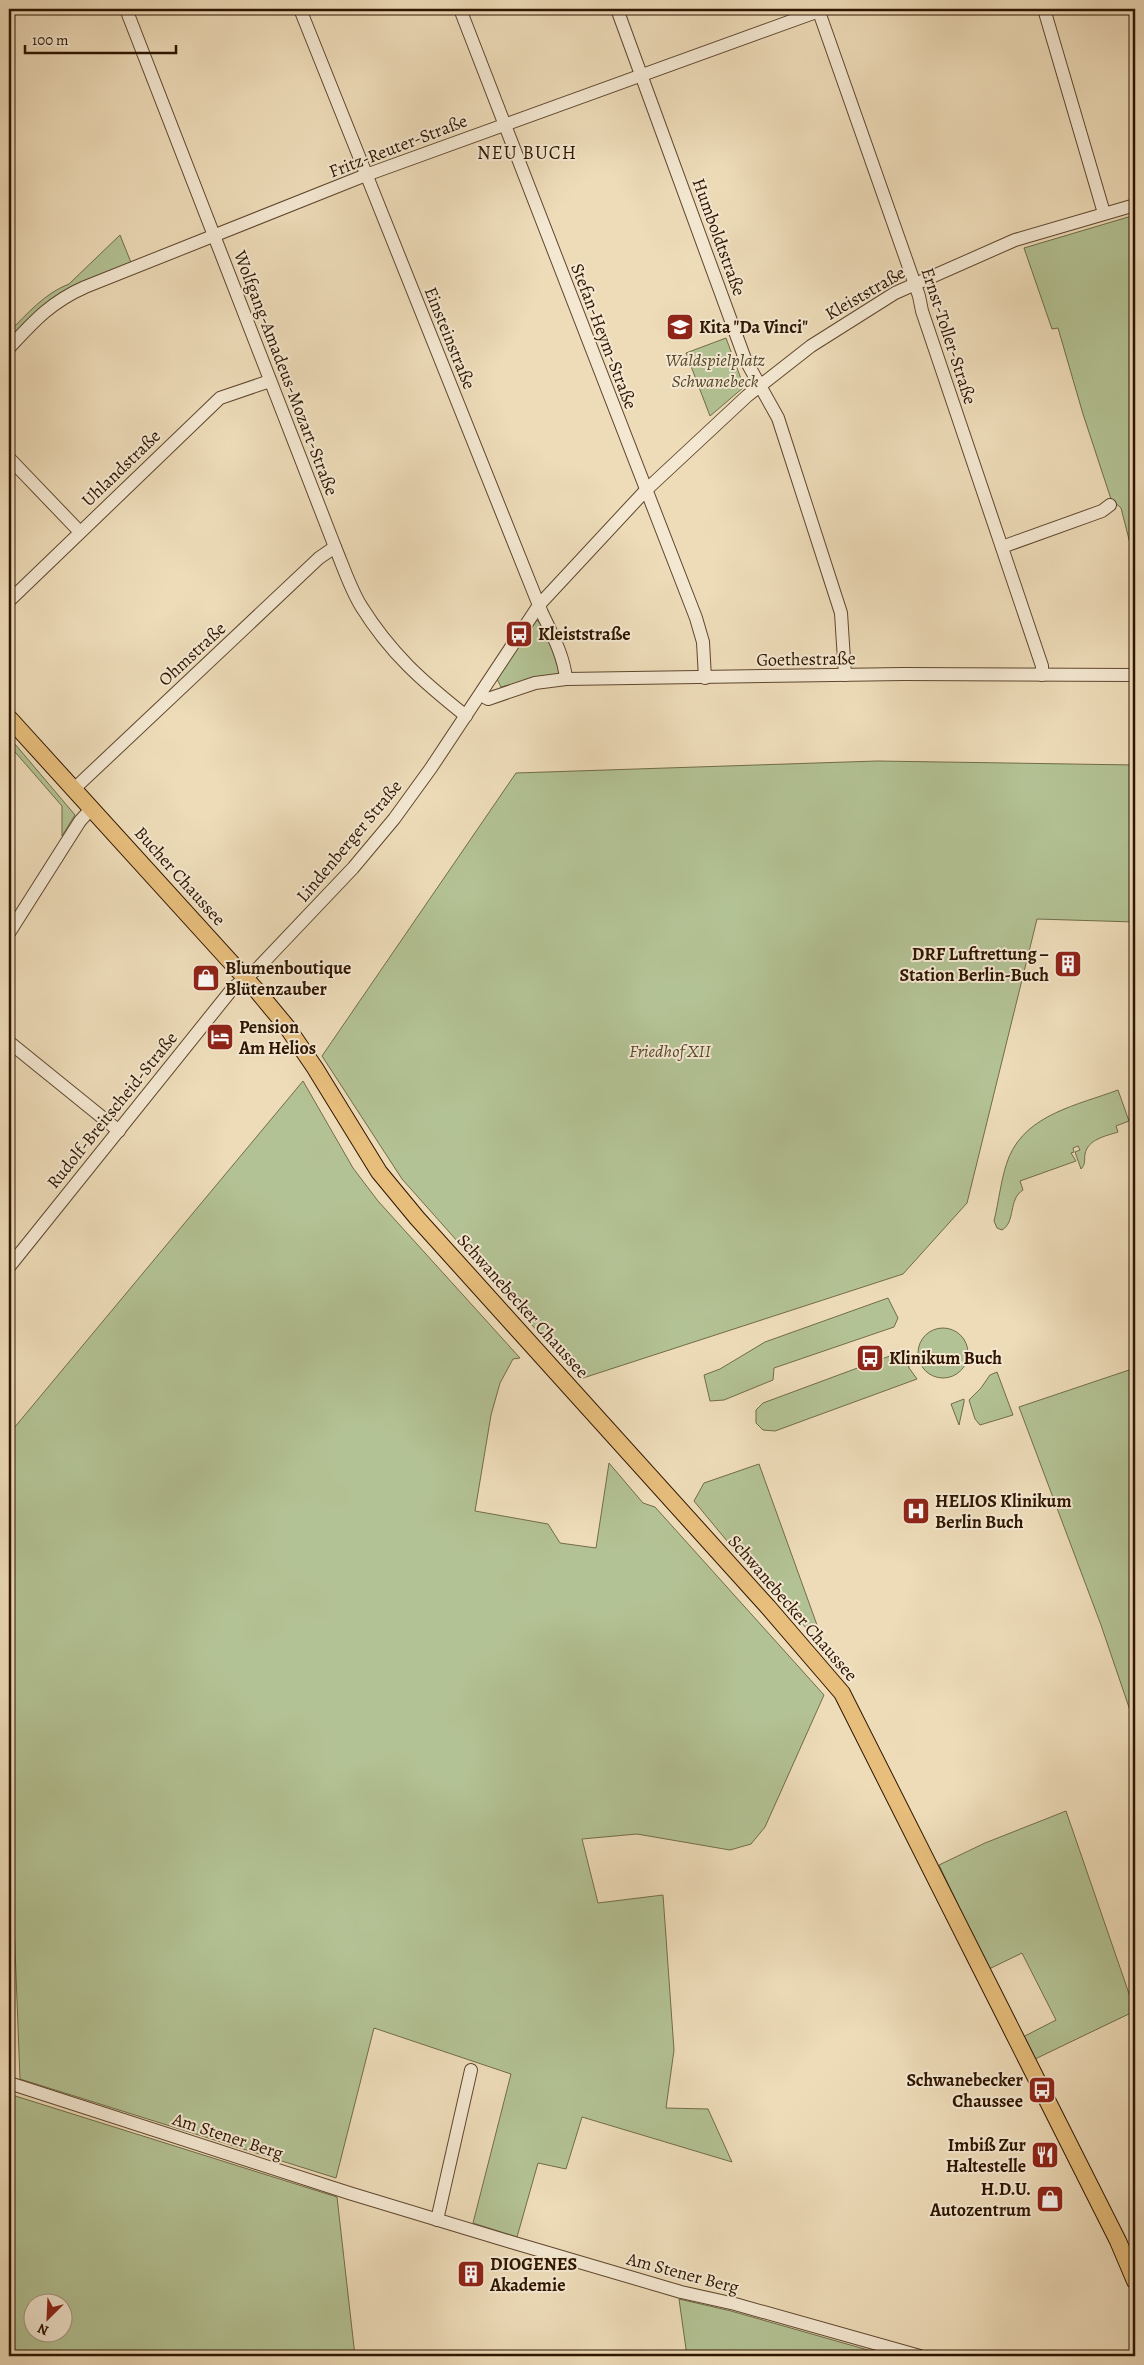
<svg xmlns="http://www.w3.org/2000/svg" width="1144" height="2365" viewBox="0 0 1144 2365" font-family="Alegreya,serif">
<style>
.green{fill:#b3c294;stroke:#716c4a;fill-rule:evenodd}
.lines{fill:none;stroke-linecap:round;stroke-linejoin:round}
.minor-casing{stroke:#5f472e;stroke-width:14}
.major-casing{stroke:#2f1500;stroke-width:18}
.minor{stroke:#f4e8d2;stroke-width:12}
.major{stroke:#e7be7c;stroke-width:16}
.labels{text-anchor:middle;stroke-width:4;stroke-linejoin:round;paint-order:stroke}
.street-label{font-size:18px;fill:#2f1500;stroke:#f4e8d2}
.poi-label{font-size:18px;font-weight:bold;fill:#2f1500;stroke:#f4e8d2;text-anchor:start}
.park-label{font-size:18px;font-style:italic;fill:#57492c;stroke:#f4e8d2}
.neighbourhood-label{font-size:19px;letter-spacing:1px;fill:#2f1500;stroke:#f4e8d2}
</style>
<rect width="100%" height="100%" fill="#eedcb9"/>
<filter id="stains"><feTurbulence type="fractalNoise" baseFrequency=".004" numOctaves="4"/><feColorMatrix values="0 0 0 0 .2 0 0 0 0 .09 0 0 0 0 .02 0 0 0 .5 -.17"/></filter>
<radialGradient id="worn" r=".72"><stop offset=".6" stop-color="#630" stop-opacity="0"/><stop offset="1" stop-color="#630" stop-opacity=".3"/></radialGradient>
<g class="green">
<polygon points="1135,215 1135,563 1121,508 1111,499 1083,414 1058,328 1052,329 1024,248"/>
<path d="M120,235L132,265L67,292L9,340V332C27,314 45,293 69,284Z"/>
<polygon points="726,338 744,387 710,416 686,353"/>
<polygon points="537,620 548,633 564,676 538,678 501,687 497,679"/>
<polygon points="9,737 75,815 62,836 62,806 9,745"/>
<polygon points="877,761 1135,765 1135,922 1037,919 967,1203 903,1274 580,1379 402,1179 322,1056 516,773"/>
<polygon points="303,1081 353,1168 378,1201 520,1358 513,1359 500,1383 491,1415 475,1511 548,1524 560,1543 596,1548 609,1463 643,1503 655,1507 824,1695 765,1827 751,1844 730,1850 637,1834 582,1839 598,1903 663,1895 674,2050 666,2108 708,2109 732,2162 582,2117 566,2169 538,2163 517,2237 473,2223 511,2074 374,2028 336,2178 20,2079 9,1790 9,1434"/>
<path d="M1118,1090L1129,1121L1116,1126L1118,1132C1106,1136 1088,1139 1085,1154C1084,1160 1086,1164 1081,1169L1075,1152L1080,1150L1078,1146L1073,1148L1074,1152L1071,1153L1076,1161L1020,1181L1023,1190C1008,1199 1016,1222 1002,1230L997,1228L994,1221C999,1201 1001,1177 1009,1157C1027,1114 1078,1105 1118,1090Z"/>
<polygon points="888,1298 898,1318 894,1327 774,1368 773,1380 724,1400 710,1401 704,1375 720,1369 765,1342"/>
<circle cx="943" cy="1353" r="25"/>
<polygon points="906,1350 909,1368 917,1379 775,1431 763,1430 756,1423 756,1410 763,1403"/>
<polygon points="1135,1368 1135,1725 1101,1625 1019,1407"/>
<polygon points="997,1372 1013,1415 980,1425 975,1419 969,1400 981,1388 990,1375"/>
<polygon points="964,1399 964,1402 959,1425 951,1404"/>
<polygon points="759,1464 817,1625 808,1630 732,1547 694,1501 704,1483"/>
<polygon points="1066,1811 1135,2011 1033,2060 1021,2038 1056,2020 1022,1953 989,1969 939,1865 985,1843"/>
<path d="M9,2094L337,2197L355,2356H14L9,2298ZM32,2302H62V2332H32Z"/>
<polygon points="679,2299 731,2311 889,2356 687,2356"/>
</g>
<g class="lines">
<g class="minor-casing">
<g id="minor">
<path d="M126,9L335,547C343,566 350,588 361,606C391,654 422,681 466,716"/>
<path d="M300,9L542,613C552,634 564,656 566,679"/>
<polyline points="460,9 696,618 703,642 705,678"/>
<polyline points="617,9 745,359 778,418 841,613 845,675"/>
<polyline points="818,9 919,296 922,311 1042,666 1042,675"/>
<polyline points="1044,9 1104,213"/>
<path d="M9,348C34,321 51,302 85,287L366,175L819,11"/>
<polyline points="9,458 80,532"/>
<polyline points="1002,547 1102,511 1110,505"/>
<polyline points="9,601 220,398 270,381"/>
<polyline points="481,695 488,699 535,683 566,679 904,674 1135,675"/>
<polyline points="74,789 319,558 335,547"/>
<polyline points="9,933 80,821 91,809"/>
<polyline points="9,1042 119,1131"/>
<polyline points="9,1267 233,988 258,968 353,868 394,819 431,768 539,605 645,491 747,396 811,346 895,293 1015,240 1135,205"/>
<polyline points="9,2083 349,2193 511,2242 681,2292 735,2304 920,2356"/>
<polyline points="437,2220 471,2070"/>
</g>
</g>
<g class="major-casing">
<polyline id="major" points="9,718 258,992 287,1027 315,1068 379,1172 417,1218 768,1607 842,1693 1042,2090 1118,2241 1135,2281"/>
</g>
<use href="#minor" class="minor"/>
<use href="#major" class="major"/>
</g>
<defs>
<g id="school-square" transform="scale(1.4375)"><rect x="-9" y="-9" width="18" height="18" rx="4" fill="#8f2418" stroke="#f4e8d2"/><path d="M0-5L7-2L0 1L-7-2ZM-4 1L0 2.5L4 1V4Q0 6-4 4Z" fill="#fff"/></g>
<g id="bus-square" transform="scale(1.4375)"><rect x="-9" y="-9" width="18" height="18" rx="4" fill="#8f2418" stroke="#f4e8d2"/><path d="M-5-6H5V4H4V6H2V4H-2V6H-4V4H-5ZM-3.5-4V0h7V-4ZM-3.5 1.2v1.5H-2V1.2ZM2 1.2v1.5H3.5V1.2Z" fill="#fff"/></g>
<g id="building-square" transform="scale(1.4375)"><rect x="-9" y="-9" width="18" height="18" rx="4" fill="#8f2418" stroke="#f4e8d2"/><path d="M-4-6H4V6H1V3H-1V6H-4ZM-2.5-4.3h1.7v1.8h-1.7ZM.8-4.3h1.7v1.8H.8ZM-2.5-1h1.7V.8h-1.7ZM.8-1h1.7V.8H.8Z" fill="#fff"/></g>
<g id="shop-square" transform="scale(1.4375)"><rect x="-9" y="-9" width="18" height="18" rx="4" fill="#8f2418" stroke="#f4e8d2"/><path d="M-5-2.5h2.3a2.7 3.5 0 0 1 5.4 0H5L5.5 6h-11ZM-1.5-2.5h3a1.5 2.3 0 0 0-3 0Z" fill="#fff"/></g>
<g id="hotel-square" transform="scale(1.4375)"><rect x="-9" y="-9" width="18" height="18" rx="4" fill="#8f2418" stroke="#f4e8d2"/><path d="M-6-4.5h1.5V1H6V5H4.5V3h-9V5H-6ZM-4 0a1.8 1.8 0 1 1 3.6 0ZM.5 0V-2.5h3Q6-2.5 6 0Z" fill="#fff"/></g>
<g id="hospital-square" transform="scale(1.4375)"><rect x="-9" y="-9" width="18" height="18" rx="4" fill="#8f2418" stroke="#f4e8d2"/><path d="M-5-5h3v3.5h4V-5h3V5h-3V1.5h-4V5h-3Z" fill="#fff"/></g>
<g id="restaurant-square" transform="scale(1.4375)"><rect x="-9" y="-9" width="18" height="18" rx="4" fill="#8f2418" stroke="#f4e8d2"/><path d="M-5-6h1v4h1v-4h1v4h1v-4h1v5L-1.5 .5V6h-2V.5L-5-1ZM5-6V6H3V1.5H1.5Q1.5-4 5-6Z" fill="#fff"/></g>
</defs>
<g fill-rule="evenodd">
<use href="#school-square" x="680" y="327"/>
<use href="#bus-square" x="519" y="634"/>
<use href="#building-square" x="1068" y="964"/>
<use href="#shop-square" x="206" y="978"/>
<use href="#hotel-square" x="220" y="1037"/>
<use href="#bus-square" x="870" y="1358"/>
<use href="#hospital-square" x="916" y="1511"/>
<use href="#bus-square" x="1042" y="2090"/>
<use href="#restaurant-square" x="1045" y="2155"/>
<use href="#shop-square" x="1050" y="2199"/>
<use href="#building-square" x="471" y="2274"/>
</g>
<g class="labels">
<g class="street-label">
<text transform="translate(398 146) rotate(-21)" y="6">Fritz-Reuter-Straße</text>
<text transform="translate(719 237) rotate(70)" y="6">Humboldtstraße</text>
<text transform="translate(865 293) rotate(-30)" y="6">Kleiststraße</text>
<text transform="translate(604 336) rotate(69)" y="6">Stefan-Heym-Straße</text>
<text transform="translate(949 336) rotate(72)" y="6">Ernst-Toller-Straße</text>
<text transform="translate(450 338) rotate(68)" y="6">Einsteinstraße</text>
<text transform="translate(286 373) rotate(69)" y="6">Wolfgang-Amadeus-Mozart-Straße</text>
<text transform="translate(121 468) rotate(-44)" y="6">Uhlandstraße</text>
<text transform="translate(192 654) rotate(-43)" y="6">Ohmstraße</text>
<text transform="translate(806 659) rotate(-1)" y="6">Goethestraße</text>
<text transform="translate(349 841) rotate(-50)" y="6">Lindenberger Straße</text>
<text transform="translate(180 876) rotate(48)" y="6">Bucher Chaussee</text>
<text transform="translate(112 1110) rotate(-51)" y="6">Rudolf-Breitscheid-Straße</text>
<text transform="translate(523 1306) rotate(48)" y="6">Schwanebecker Chaussee</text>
<text transform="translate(793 1608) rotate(49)" y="6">Schwanebecker Chaussee</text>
<text transform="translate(228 2136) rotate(18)" y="6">Am Stener Berg</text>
<text transform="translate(683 2273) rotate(15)" y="6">Am Stener Berg</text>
</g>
<g class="poi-label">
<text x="699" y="333">Kita "Da Vinci"</text>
<text x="538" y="640">Kleiststraße</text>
<text x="1049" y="960" text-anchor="end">DRF Luftrettung –<tspan x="1049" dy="21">Station Berlin-Buch</tspan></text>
<text x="225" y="974">Blumenboutique<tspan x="225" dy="21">Blütenzauber</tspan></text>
<text x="239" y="1033">Pension<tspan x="239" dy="21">Am Helios</tspan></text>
<text x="889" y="1364">Klinikum Buch</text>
<text x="935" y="1507">HELIOS Klinikum<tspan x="935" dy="21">Berlin Buch</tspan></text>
<text x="1023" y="2086" text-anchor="end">Schwanebecker<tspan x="1023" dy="21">Chaussee</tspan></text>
<text x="1026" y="2151" text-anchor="end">Imbiß Zur<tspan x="1026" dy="21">Haltestelle</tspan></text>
<text x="1031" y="2195" text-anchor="end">H.D.U.<tspan x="1031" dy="21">Autozentrum</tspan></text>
<text x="490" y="2270">DIOGENES<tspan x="490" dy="21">Akademie</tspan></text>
</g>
<g class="park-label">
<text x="715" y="366">Waldspielplatz<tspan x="715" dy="21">Schwanebeck</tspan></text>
<text x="670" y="1057">Friedhof XII</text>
</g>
<g class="neighbourhood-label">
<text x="527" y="159">NEU BUCH</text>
</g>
</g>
<rect width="1144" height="2365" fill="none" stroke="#eedcb9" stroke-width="30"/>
<rect x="10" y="10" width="1124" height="2345" fill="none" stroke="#2f1500" stroke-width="2.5"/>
<rect x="15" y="15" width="1114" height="2335" fill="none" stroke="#2f1500"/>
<g transform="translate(48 2318) rotate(204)"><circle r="24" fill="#f4e8d2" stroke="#a5947e"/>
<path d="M0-4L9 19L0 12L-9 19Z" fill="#8f2418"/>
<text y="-8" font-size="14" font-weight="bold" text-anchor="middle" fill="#2f1500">N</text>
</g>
<path d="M25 45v8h151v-8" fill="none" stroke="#2f1500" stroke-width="2.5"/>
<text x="32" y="45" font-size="15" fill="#2f1500" stroke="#f4e8d2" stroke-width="4" paint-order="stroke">100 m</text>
<rect width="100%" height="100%" filter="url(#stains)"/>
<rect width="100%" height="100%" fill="url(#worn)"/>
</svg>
